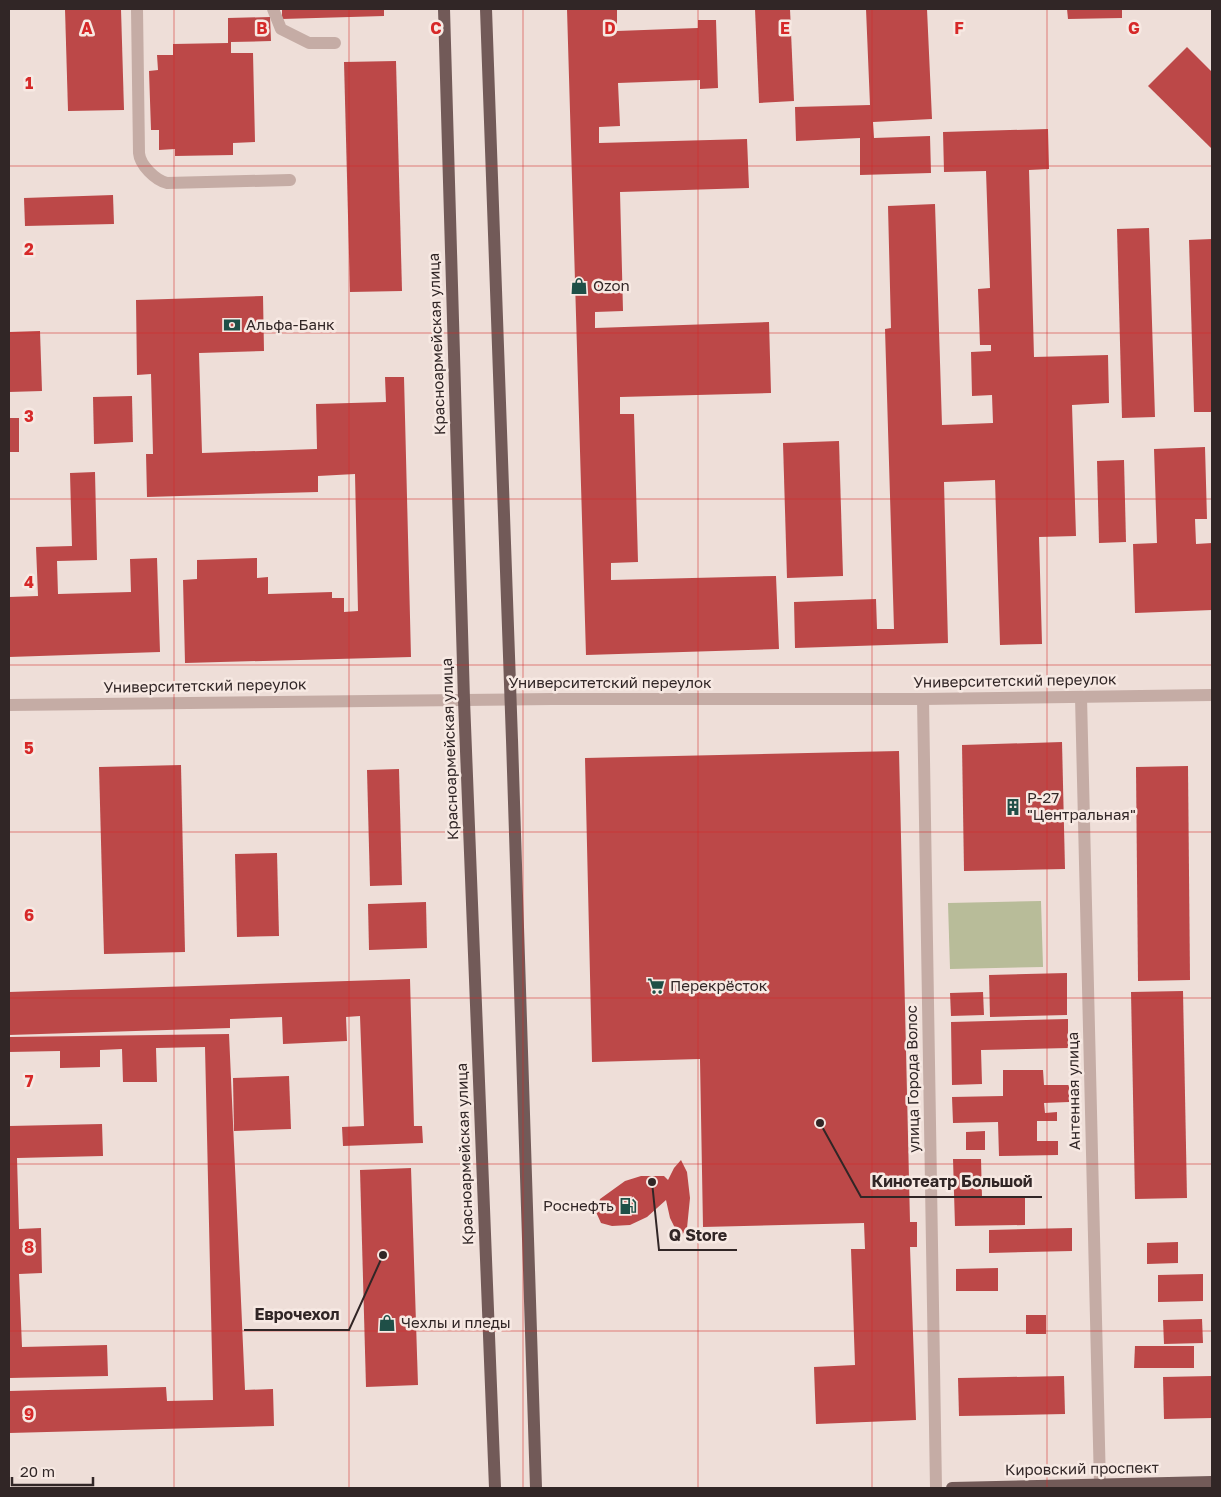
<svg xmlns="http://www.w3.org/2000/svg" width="1221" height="1497" viewBox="0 0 1221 1497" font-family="'Golos Text',sans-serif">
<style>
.green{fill:#b8bc99}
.building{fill:#bc4848}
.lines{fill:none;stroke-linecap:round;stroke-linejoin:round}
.minor{stroke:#c5aca5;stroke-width:12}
.major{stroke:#725a58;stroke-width:12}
.grid{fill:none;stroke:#d62828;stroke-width:1;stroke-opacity:0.55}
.labels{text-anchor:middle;stroke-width:5;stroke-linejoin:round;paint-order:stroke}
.poi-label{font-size:15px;fill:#312626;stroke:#f7e9e3;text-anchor:start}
.street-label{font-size:15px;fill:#312626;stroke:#f7e9e3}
.grid-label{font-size:16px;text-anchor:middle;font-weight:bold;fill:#d62828;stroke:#f7e9e3;stroke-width:5;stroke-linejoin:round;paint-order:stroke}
.leader{fill:none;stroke:#312626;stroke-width:2}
.callout-dot{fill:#312626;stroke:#f7e9e3;stroke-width:2}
.callout-label{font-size:16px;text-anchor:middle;font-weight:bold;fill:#312626;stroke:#f7e9e3;stroke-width:5;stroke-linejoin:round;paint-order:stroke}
</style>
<rect width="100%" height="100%" fill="#eeded8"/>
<polygon class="green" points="1041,901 1043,967 950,969 948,903"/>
<g class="building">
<polygon points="65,9 121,9 124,110 68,111"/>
<polygon points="282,9 384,9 384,16 282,19"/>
<polygon points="567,9 617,9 617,31 698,28 698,20 716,20 718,88 700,89 700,80 618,83 620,126 599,127 599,143 747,139 749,188 620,192 623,311 595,312 595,328 769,322 771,393 620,397 620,414 634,414 638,562 611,563 611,580 776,576 779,649 586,655"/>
<polygon points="755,9 790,9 794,101 759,103"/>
<polygon points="866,9 927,9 932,119 873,122 874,138 930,136 931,173 860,175 860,138 796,141 795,107 870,105"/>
<polygon points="1067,9 1122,9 1122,18 1068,19"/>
<polygon points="270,17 271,41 231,42 231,53 253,53 255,142 233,143 233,155 175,156 175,149 159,150 159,130 151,130 149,71 158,70 157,55 173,55 173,44 228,43 228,18"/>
<polygon points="1187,47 1212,72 1212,149 1148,86"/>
<polygon points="396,61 402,291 350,292 344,62"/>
<polygon points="1048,129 1049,169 1029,170 1034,357 1108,355 1109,403 1072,405 1076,536 1039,537 1042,644 1000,645 995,480 944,482 948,643 795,648 794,602 876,599 877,629 894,629 885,329 891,328 888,206 935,204 942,425 993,423 992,395 972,396 971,352 991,351 991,345 980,345 978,289 990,288 986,171 944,172 943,132"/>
<polygon points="113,195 114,224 25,226 24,198"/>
<polygon points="1149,228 1155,417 1122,418 1117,229"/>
<polygon points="1212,239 1212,412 1194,412 1189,240"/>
<polygon points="263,296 264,351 199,353 202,453 317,449 316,404 386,402 385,377 404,377 411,657 185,663 183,580 197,579 197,560 257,558 257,578 268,577 268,594 332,592 332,598 344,598 344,612 358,611 355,474 318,476 318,492 147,497 146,454 153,454 151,374 137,375 136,300"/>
<polygon points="40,331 42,391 9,392 9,332"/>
<polygon points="132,396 133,442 94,444 93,397"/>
<rect x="9" y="418" width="10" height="34"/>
<polygon points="839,441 843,576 787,578 783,443"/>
<polygon points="1205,447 1207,519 1195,519 1196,544 1212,543 1212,610 1135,613 1133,544 1157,543 1154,449"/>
<polygon points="1124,460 1126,542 1099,543 1097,461"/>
<polygon points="95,472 97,560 57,561 58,594 131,592 130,559 157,558 160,652 9,657 9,597 38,596 36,547 72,546 70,473"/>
<polygon points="1062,742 1065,869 964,871 962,745"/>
<polygon points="899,751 910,1222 917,1222 917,1247 910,1247 916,1420 816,1424 814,1367 855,1365 851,1249 865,1249 864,1223 703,1227 700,1059 592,1062 585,758"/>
<polygon points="181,765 185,952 104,954 99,767"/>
<polygon points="1188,766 1190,980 1138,981 1136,767"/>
<polygon points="399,769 402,885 370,886 367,770"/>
<polygon points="277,853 279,936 237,937 235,854"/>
<polygon points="426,902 427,948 369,950 368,904"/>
<polygon points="1067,973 1067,1015 990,1017 989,975"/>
<polygon points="410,979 414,1126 422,1126 423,1143 343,1146 342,1127 364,1126 360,1016 346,1017 347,1041 283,1044 282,1017 230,1019 230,1028 9,1035 9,992"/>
<polygon points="1183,991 1187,1198 1135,1199 1131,992"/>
<polygon points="983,992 984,1015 951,1016 950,993"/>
<polygon points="1068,1019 1068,1048 981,1050 982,1084 952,1085 951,1022"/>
<polygon points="229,1034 245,1390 273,1389 274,1426 9,1433 9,1391 166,1387 167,1401 213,1400 205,1047 156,1048 157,1082 123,1082 122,1049 100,1050 100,1067 60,1068 60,1051 9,1052 9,1037"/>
<polygon points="1003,1070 1043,1070 1044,1085 1069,1085 1069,1102 1044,1103 1045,1113 1057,1112 1057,1121 1037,1121 1037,1141 1058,1141 1058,1155 999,1156 998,1122 953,1123 952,1097 1003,1096"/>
<polygon points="289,1076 291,1129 234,1131 233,1078"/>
<polygon points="102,1124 103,1156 17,1158 19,1229 41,1228 42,1273 19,1274 22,1347 107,1345 108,1376 9,1378 9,1126"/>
<polygon points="985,1131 985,1150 966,1150 966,1132"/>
<polygon points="953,1159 981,1159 982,1197 1025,1196 1025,1225 955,1226"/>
<polygon points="681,1160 687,1172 690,1198 687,1228 682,1235 676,1230 670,1218 666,1200 647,1217 630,1225 612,1226 601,1223 596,1212 600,1199 625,1181 641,1176 664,1176 668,1180 674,1168"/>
<polygon points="411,1168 418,1385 366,1387 360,1170"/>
<polygon points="1072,1228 1072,1251 989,1253 989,1230"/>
<polygon points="1178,1242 1178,1263 1147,1264 1147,1243"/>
<polygon points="998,1268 998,1291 956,1291 956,1269"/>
<polygon points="1203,1274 1203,1301 1158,1302 1158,1275"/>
<rect x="1026" y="1315" width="20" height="19"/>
<polygon points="1202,1319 1203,1343 1164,1344 1163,1320"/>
<polygon points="1135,1346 1194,1346 1194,1368 1134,1368"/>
<polygon points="1064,1376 1065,1414 959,1416 958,1378"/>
<polygon points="1212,1376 1212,1418 1164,1419 1163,1377"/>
</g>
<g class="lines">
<g class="minor">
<path d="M137,9L139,153C140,165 155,180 167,183L290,180"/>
<polyline points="273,9 281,29 309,43 335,43"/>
<polyline points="1081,697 1100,1485"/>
<polyline points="923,699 936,1488"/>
<polyline points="9,705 552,699 923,699 1212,695"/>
</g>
<g class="major">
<polyline points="444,9 464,700 495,1488"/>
<polyline points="486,9 512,740 536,1488"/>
<polyline points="952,1488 1212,1482"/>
</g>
</g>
<path class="grid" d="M174,9V1488M349,9V1488M523,9V1488M698,9V1488M872,9V1488M1047,9V1488M9,166H1212M9,333H1212M9,499H1212M9,665H1212M9,832H1212M9,998H1212M9,1164H1212M9,1331H1212"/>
<defs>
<g id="shop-bare" transform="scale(1.35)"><path d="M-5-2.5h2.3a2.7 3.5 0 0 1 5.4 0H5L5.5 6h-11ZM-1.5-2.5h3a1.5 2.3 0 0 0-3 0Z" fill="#1f4f47" stroke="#f7e9e3" stroke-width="2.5" paint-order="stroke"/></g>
<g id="bank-bare" transform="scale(1.35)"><path d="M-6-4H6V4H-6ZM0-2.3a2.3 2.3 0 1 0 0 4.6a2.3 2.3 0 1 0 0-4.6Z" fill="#1f4f47" stroke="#f7e9e3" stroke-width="2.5" paint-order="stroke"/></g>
<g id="building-bare" transform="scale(1.35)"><path d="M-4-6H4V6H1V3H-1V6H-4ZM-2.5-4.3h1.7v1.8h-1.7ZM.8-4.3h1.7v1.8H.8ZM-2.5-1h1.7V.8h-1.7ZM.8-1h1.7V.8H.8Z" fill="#1f4f47" stroke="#f7e9e3" stroke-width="2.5" paint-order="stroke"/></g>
<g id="supermarket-bare" transform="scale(1.35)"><path d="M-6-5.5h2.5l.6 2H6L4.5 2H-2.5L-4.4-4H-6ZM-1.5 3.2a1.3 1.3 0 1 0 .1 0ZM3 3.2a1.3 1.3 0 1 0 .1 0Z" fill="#1f4f47" stroke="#f7e9e3" stroke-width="2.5" paint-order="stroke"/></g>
<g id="fuel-bare" transform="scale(1.35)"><path d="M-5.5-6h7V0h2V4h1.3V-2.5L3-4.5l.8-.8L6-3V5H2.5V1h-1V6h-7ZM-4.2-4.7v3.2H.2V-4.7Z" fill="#1f4f47" stroke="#f7e9e3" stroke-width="2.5" paint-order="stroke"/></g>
</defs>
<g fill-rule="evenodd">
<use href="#shop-bare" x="579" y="286"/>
<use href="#bank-bare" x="232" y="325"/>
<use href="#building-bare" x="1013" y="807"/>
<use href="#supermarket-bare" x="656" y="986"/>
<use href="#fuel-bare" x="628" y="1206"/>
<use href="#shop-bare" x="387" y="1323"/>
</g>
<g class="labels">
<g class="poi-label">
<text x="593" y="291">Ozon</text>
<text x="246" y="330">Альфа-Банк</text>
<text x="1027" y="803">Р-27<tspan x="1027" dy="17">"Центральная"</tspan></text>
<text x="670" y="991">Перекрёсток</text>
<text x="614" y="1211" text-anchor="end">Роснефть</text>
<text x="401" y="1328">Чехлы и пледы</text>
</g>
<g class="street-label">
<text transform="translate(437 344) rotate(-92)" y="5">Красноармейская улица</text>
<text transform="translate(1015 681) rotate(-1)" y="5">Университетский переулок</text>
<text x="610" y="688">Университетский переулок</text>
<text transform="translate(205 686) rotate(-1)" y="5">Университетский переулок</text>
<text transform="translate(450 749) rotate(-92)" y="5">Красноармейская улица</text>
<text transform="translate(913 1079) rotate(-91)" y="5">улица Города Волос</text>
<text transform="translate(1074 1091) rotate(-91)" y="5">Антенная улица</text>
<text transform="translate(465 1154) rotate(-92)" y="5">Красноармейская улица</text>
<text transform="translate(1082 1469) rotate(-1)" y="5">Кировский проспект</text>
</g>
</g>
<g class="grid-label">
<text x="87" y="34">A</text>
<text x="262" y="34">B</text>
<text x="436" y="34">C</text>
<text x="610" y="34">D</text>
<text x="785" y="34">E</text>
<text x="959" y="34">F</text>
<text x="1134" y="34">G</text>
<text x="29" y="89">1</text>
<text x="29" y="255">2</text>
<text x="29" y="422">3</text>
<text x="29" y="588">4</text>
<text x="29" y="754">5</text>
<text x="29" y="921">6</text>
<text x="29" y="1087">7</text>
<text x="29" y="1253">8</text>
<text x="29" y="1420">9</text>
</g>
<path class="leader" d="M820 1123L861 1197H1042M652 1182L659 1250H737M383 1255L349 1330H244"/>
<g class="callout-dot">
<circle cx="820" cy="1123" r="5"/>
<circle cx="652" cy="1182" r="5"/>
<circle cx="383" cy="1255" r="5"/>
</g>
<g class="callout-label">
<text x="952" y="1187">Кинотеатр Большой</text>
<text x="698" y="1241">Q Store</text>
<text x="297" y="1320">Еврочехол</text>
</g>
<rect width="1221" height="1497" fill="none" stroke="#312626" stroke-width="20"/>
<path d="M12 1477v8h81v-8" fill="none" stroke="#312626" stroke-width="2.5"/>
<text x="20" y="1477" font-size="15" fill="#312626" stroke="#f7e9e3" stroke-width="4" paint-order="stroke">20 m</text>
</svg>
